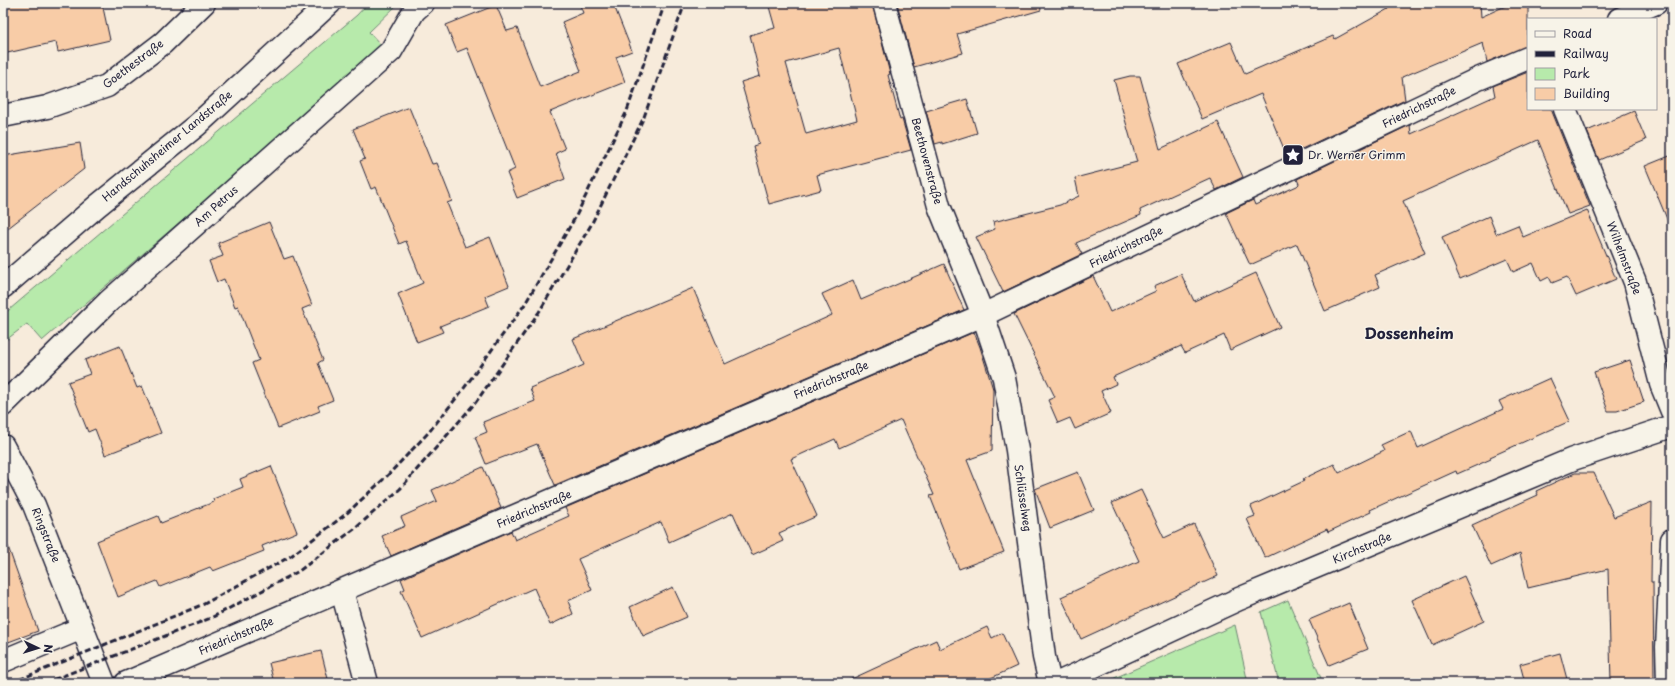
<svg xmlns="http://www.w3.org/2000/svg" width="1675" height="686" viewBox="0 0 1675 686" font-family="'Playpen Sans',sans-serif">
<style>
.green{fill:#b7eaab;stroke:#6c8673}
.building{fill:#f8cca7;stroke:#22223b;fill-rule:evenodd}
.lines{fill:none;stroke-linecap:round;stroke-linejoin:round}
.minor-casing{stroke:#22223b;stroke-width:25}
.primary-casing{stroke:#22223b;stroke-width:25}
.minor{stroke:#f7f3e8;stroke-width:22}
.primary{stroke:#f7f3e8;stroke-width:22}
.rail{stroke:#22223b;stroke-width:3;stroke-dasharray:6 3;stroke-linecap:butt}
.labels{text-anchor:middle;stroke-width:3;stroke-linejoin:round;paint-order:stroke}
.street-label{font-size:11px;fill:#22223b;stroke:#f7f3e8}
.poi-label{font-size:11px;fill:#22223b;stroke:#f7f3e8;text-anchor:start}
.district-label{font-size:15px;font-weight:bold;fill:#22223b;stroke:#f7f3e8}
</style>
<rect width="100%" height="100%" fill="#f7ebdb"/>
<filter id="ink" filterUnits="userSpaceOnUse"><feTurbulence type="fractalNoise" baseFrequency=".025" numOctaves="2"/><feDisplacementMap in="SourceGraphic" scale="8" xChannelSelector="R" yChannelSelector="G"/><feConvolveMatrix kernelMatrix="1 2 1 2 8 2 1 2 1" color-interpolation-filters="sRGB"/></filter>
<g filter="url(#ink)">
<g class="green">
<polygon points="368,3 399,3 369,32 381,45 314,106 42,341 27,324 6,340 3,338 3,315 357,15"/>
<polygon points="1288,600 1323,683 1279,683 1261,612"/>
<polygon points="1235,625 1248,683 1103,683"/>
</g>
<g class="building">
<polygon points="3,3 102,3 110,40 58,52 56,42 3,54"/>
<polygon points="579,3 613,3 632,51 616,57 625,82 550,112 565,149 556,153 565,179 517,198 507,173 515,169 467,48 457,52 446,25 496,5 507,31 517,28 540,87 581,71 562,22 583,13"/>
<path d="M768,3H872L890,74L888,75L900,120L902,119L911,150L817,175L821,190L769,204L753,146L759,144L741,82L760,76L750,35L775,28ZM839,48L857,120L806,134L786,63Z"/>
<polygon points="897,3 1040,3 1041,10 957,34 963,53 914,67"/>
<polygon points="1388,3 1480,3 1481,17 1512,3 1528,3 1528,46 1487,62 1483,43 1402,77 1405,100 1287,156 1261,94 1202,119 1178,64 1231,42 1245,74 1333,36 1335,39 1389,9"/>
<polygon points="1528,72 1528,109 1551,109 1590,206 1568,214 1538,140 1403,201 1425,253 1375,275 1380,287 1325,311 1297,244 1250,265 1226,213 1253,200 1255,205 1297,186 1299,184 1297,179 1410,125 1411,134 1495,96 1493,86"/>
<polygon points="1130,76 1140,76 1160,149 1218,122 1243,177 1216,190 1210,178 1140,210 1141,215 1076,243 1082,254 1003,292 976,237 995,229 993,222 1060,205 1079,196 1075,178 1137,162 1114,80"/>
<polygon points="967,99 977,133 942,144 942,142 935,144 926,111"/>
<polygon points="409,107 432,164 437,163 452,201 447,203 465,247 490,237 509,286 485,296 489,306 440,326 443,332 417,342 398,294 423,283 406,241 399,244 376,187 371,189 360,161 365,159 353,129"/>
<polygon points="1634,111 1646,140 1599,160 1587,131"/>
<polygon points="80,143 84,169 3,232 3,156"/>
<polygon points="1672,155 1672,231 1645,166"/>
<polygon points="1587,210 1616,279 1576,296 1567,277 1552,283 1549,277 1541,281 1533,263 1513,272 1507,259 1460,279 1442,237 1489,216 1496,234 1518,225 1523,237"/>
<polygon points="269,222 284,259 293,256 312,305 302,309 323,360 318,363 333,400 318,406 320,411 278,428 252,363 259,360 238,306 235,307 224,279 217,282 209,261 223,256 218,243"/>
<polygon points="944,264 964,310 555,485 537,444 486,464 475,437 487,432 483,422 535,401 530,388 584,365 573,339 693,288 725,364 832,315 822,294 853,280 861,300"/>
<polygon points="1256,273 1280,327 1230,350 1224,335 1185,353 1181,346 1113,377 1116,384 1101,391 1111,413 1075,429 1070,418 1058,423 1048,400 1055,397 1014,314 1093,276 1110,312 1156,291 1154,286 1181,274 1194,301"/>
<polygon points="974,332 980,347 993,389 992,451 967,460 1004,552 959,569 930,496 934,495 901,420 839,448 835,439 791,459 817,516 779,533 783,541 752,555 733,513 669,542 661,522 578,559 592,590 568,601 573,614 550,625 534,588 422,638 401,591 405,589 401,579 511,531 515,540 569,516 565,508"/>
<polygon points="120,346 137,388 142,386 161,433 105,455 95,429 88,432 68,382 90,374 85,360"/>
<polygon points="1630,360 1644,402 1617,411 1608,411 1594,372"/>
<polygon points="1550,378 1570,421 1490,457 1491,459 1457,474 1456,471 1370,510 1371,512 1328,532 1327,529 1265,558 1247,519 1255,516 1251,506 1304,481 1303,479 1334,464 1339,473 1384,451 1381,445 1411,431 1418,448 1503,409 1499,401"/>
<polygon points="271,466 297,532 262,546 264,551 213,571 210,567 160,587 157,581 118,597 97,541 158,516 161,523 214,502 213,499 243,487 240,479"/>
<polygon points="483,467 501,508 391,556 382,536 405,526 401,517 437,501 432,490"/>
<polygon points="1078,472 1094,510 1050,528 1035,489"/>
<polygon points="1575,473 1594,473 1614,517 1652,502 1651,582 1653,582 1654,683 1611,683 1608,569 1528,588 1520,553 1491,566 1472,525 1538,495 1536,491"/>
<polygon points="1141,490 1164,538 1194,524 1218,576 1081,639 1061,597 1139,561 1112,503"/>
<polygon points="3,541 6,541 38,631 3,644"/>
<polygon points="1464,576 1484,621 1432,645 1412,600"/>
<polygon points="673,587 687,617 643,636 630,607"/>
<polygon points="1349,603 1368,649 1329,665 1309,620"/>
<polygon points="987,627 992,638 1002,633 1017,666 980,683 843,683 936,640 940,649"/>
<polygon points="321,651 329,683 274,683 269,663"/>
<polygon points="1560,653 1568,683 1525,683 1520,664"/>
</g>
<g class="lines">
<g class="minor-casing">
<g id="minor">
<polyline points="884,3 939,206 983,315 1004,378 1017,450 1044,657 1050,683"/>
<polyline points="1619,19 1656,3"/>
<polyline points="1565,109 1635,282 1661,384 1672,411"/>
<polyline points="3,116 47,107 107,86 163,43 204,3"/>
<polyline points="3,405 108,302 391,51 414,11 423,3"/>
<polyline points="3,446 34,505 104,683"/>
<polyline points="342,591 367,683"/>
<polyline points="3,661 82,628"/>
<polyline points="126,683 983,315 1478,79 1528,58"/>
<polyline points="1058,683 1239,599 1573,459 1672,426"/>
<polyline points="1668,683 1667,647 1672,540"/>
</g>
</g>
<g class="primary-casing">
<polyline id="primary" points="3,287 97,206 197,125 330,3"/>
</g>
<use href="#minor" class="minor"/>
<use href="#primary" class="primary"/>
<g class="rail">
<polyline points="11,683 204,604 291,556 346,514 387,476 429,432 462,391 525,304 576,216 627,111 665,3"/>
<polyline points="45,683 211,618 299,571 357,527 400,489 476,402 539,312 591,225 644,117 685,3"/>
</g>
</g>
</g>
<defs>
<g id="sight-square" transform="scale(1.15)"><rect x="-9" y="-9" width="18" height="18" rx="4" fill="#22223b" stroke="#f7f3e8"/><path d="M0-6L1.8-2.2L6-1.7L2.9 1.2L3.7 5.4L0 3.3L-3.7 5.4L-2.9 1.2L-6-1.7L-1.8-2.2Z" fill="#fff"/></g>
</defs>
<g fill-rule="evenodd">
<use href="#sight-square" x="1293" y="155"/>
</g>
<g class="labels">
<g class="street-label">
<text transform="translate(133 64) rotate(-37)" y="4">Goethestraße</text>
<text transform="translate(1419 107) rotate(-26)" y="4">Friedrichstraße</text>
<text transform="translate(167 146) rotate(-40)" y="4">Handschuhsheimer Landstraße</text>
<text transform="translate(927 161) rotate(75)" y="4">Beethovenstraße</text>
<text transform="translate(216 206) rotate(-42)" y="4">Am Petrus</text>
<text transform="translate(1126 247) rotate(-26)" y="4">Friedrichstraße</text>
<text transform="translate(1624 258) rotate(69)" y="4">Wilhelmstraße</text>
<text transform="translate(831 380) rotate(-23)" y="4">Friedrichstraße</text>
<text transform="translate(1023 498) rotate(82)" y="4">Schlüsselweg</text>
<text transform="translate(534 509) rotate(-23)" y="4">Friedrichstraße</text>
<text transform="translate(46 535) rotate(68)" y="4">Ringstraße</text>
<text transform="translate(1362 548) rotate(-23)" y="4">Kirchstraße</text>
<text transform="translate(236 636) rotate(-23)" y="4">Friedrichstraße</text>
</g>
<g class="poi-label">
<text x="1308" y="159">Dr. Werner Grimm</text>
</g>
<g class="district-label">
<text x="1409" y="339">Dossenheim</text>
</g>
</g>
<rect width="1675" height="686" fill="none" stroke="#f7f3e8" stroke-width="16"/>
<rect x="8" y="8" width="1659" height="670" fill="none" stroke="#22223b" stroke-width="1.5" filter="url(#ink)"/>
<rect x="1527" y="18" width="130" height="92" fill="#f7f3e8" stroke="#a29fa3"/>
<rect x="1535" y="31" width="20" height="6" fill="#f7f3e8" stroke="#a29fa3"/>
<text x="1563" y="38" font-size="12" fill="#22223b">Road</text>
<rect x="1535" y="51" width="20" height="6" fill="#22223b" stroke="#a29fa3"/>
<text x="1563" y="58" font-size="12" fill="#22223b">Railway</text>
<rect x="1535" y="68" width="20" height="12" fill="#b7eaab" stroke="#a29fa3"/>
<text x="1563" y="78" font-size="12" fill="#22223b">Park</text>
<rect x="1535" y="88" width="20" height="12" fill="#f8cca7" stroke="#a29fa3"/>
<text x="1563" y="98" font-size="12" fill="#22223b">Building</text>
<g transform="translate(38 648) rotate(94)" stroke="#f7f3e8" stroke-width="3" paint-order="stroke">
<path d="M0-3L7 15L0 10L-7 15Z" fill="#22223b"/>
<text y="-6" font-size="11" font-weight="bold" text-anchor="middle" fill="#22223b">N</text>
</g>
</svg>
